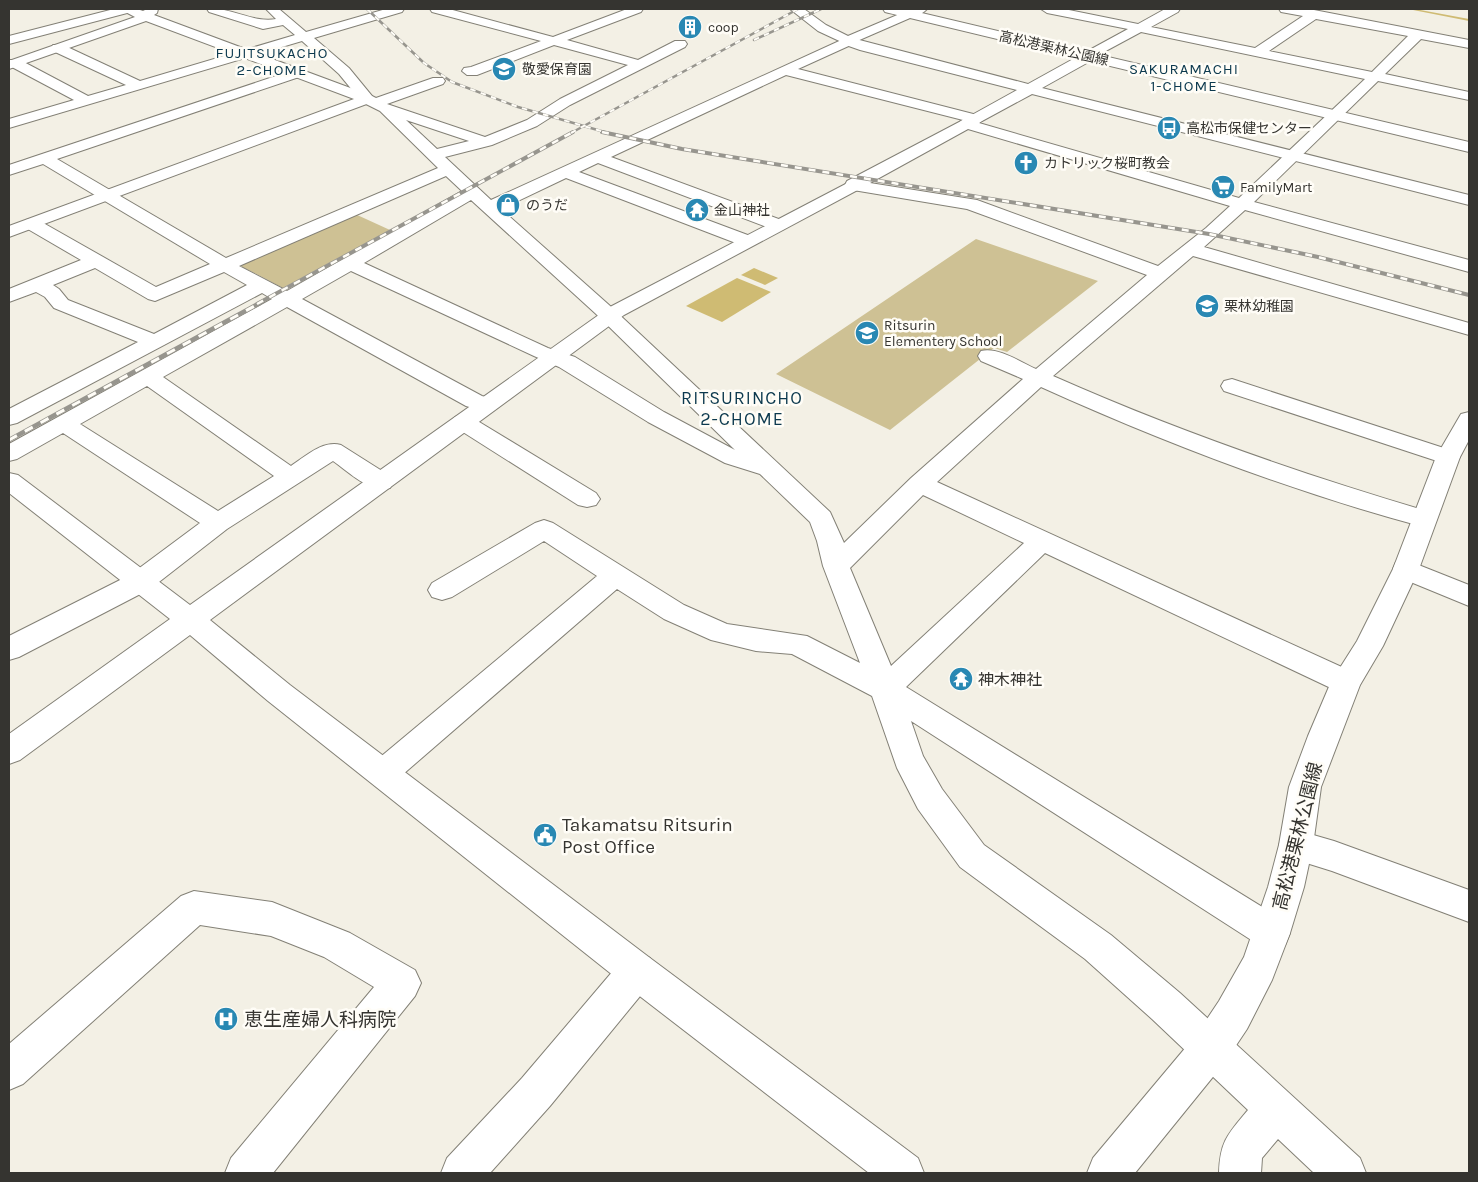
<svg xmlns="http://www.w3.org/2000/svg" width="1478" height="1182" viewBox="0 0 1478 1182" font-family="Karla,'Noto Sans JP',sans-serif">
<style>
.green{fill:#cec194}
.water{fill:#cfbb73}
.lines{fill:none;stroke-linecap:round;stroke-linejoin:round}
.stream{fill:#cfbb73;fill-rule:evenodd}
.minor-casing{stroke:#838076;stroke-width:2}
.tertiary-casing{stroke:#838076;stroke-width:2}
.secondary-casing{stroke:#838076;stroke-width:2}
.minor{fill:#fff;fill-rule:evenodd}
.tertiary{fill:#fff;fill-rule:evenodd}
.secondary{fill:#fff;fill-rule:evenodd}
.rail-far2-casing{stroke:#97958e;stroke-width:2.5}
.rail-far1-casing{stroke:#97958e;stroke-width:4}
.rail-casing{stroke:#97958e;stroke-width:4.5}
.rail-far2{stroke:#fffdf7;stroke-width:2;stroke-dasharray:5.5;stroke-linecap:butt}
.rail-far1{stroke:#fffdf7;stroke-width:2.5;stroke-dasharray:7;stroke-linecap:butt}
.rail{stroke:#fffdf7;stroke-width:3;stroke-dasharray:9;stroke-linecap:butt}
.labels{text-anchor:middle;stroke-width:5;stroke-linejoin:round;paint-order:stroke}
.far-poi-label{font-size:14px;fill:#353430;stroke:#fffdf7;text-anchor:start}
.far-street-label{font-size:14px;fill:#353430;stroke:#fffdf7}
.far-neighbourhood-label{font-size:15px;letter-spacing:1px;fill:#0c394e;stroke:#fffdf7}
.poi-label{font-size:16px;fill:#353430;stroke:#fffdf7;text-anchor:start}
.neighbourhood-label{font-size:18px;letter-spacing:1px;fill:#0c394e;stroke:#fffdf7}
.near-poi-label{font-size:19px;fill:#353430;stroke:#fffdf7;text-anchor:start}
.near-street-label{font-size:19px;fill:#353430;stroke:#fffdf7}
</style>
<rect width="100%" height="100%" fill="#f3f0e5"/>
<g class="green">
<polygon points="355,214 390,230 283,288 237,264"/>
<polygon points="976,239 1098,281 1007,352 994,348 890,430 776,374"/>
</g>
<g class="water">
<polygon points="754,268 778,278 765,285 741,275"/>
<polygon points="737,278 771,292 722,322 686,306"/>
</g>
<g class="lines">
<polygon class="stream" points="1408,9 1415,9 1469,19 1469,21"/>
<g class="minor-casing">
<g id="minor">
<polygon points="114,9 133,9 131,12 9,44 9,36"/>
<path d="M207,9C232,7 252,23 276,19L266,9H279L306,32L386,9H404L402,12L314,38L349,68L372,96L376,98L433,78H443L445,81L443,84L387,104L485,137L527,120L560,99L628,65L554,45L477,75H467L462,71L464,68L471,67L541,41L432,12L430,9H449L553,37L627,9H643L641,12L567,40L638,60L675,41H685L687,44L685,47L570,105L537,126L492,145L445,157L491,200L848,37L854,41L853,44L798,69L981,116L984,119L979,123L1239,198L1365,79L1141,32L1089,60L1082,56L1084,53L1128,29L1047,13L1041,9H1064L1138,24L1165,9H1180L1178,12L1151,27L1255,48L1303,16L1281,12L1279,9L1314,10L1469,40V48L1421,39L1385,74L1469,92V100L1378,81L1254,202L1469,260V272L1245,210L1204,247L1469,323V335L1193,256L1053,376C1177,431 1304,475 1433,513L1437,519L1433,525L1424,527C1293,492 1165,443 1041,387L937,482L1357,674L1361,682L1357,690L1346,693L1335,690L1045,553L906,687L1285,921L1290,933L1285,945L1272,950L1259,945L911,721L923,756L942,789L984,845L1111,935L1180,993L1360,1158L1366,1173H1314L1278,1139L1262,1158L1261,1173H1219C1220,1141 1228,1134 1248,1110L1152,1019L1085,959L960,867L918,809L897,768L872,696L792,654L756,651L711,640L664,619L617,589L394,782L383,786L372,782L367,773L372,764L597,576L544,541L452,597L442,600L432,597L428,590L432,583L535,523L544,520L553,523L684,605L727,624L807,636L860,663L823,566L817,541L810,522L760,474L725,463L648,422L559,367L534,356L351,271L302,299L482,396L494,400L497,405L494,410L486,412L466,406L287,307L163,377L291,466C306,456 323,440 341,445L390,476L393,482L390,488C369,493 349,472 333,461L227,529L150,589L19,657L9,660V636L130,575L200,523L63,433L17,459L9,461V444L272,299L262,293L17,423L9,425V409L138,342L54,308L45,297L36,292L9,302V289L81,260L26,228L23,224L26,220L32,219L38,220L156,287L210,264L43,164L9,175V165L297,69L304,73L302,76L57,159L226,258L438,168L380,111L362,102L339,74L302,41L9,128V119L74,100L10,66V60H20L88,96L126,85L53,51L51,48L53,45H63L140,81L295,35L283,25L263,29L209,12ZM1316,19L1408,36L1372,72L1269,51ZM786,75L963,120L847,181L845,185L847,189L967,209L1147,275L1036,369C1020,362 999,347 981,351L978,356L981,361L1023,379L911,478L844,543L830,512L609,305L501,209L566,178L741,245L747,246L753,245L756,241L753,237L579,172L598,163L772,229L778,230L784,229L787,225L784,221L611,157ZM406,120L469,141L437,149ZM968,129L1230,206L1206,228L1158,266L977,200L870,183ZM446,176L462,191L287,291L239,266ZM471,200L595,313L735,450L664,412L575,357L548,348L364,263ZM95,268L148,299L155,301L224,272L247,285L154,334L68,300L59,289L53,285ZM147,386L274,476L218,511L80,424ZM923,495L1024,543L891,666L850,568Z"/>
<path d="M883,9H927C915,22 899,15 885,12Z"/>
<polygon points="1232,379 1456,452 1460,457 1456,462 1448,464 1440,462 1224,391 1221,386 1224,381"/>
<polygon points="463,415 471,417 596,493 600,499 596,505 587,507 578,505 455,427 451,422 455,417"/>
<polygon points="1406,560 1469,585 1469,606 1396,576 1393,569 1396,562"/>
<polygon points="1296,830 1334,841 1469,890 1469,922 1332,871 1284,856 1279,845 1284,834"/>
<polygon points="194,891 272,902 350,933 415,970 421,983 415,996 273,1173 225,1173 231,1158 374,987 324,957 271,936 200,925 23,1084 9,1090 9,1044 181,896"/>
<polygon points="637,953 650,958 656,971 650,984 550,1106 490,1173 441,1173 447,1158 522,1078 624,958"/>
</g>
</g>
<g class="tertiary-casing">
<g id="tertiary">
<polygon points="120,9 137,9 143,11 147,9 158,9 157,13 154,15 372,96 374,99 372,102 9,237 9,226 354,99 146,21 9,69 9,61 135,17"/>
<polygon points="848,37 1028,84 1084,53 1094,53 1096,56 1094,59 1042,88 1469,195 1469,205 1032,94 971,127 961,127 958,124 961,121 1017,90 860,50 843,44 842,41"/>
<polygon points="859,177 865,178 867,182 865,186 624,315 210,620 290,685 650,958 918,1158 924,1173 869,1173 624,984 268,701 190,635 20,760 9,764 9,734 170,619 9,493 9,473 18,475 190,605 610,307"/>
</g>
</g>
<g class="secondary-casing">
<g id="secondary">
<polygon points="790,9 804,9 826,25 848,36 909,10 1469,142 1469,152 910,18 848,45 818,31"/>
<polygon points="1469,412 1469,440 1460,457 1419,569 1383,646 1360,685 1321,787 1313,845 1304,887 1290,933 1272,980 1247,1029 1225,1062 1135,1173 1087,1173 1093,1158 1197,1034 1219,1001 1244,957 1268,887 1279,845 1289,787 1308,736 1331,682 1357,641 1393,569 1436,457 1461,414"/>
</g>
</g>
<use href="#minor" class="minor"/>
<use href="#tertiary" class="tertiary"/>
<use href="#secondary" class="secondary"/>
<g class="rail-far2-casing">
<g id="rail-far2">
<polyline points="367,9 424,63 452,82 518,107 608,133"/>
<polyline points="754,40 821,9"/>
<polyline points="571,133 798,9"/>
</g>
</g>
<g class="rail-far1-casing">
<g id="rail-far1">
<polyline points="602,132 682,149 1209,234 1318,257 1469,295"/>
<polyline points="257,304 573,132"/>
</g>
</g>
<g class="rail-casing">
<polyline id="rail" points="9,440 260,303"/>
</g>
<use href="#rail-far2" class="rail-far2"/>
<use href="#rail-far1" class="rail-far1"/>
<use href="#rail" class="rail"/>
</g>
<defs>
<g id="building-disc" transform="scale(1.25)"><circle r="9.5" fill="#2988b3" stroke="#fffdf7"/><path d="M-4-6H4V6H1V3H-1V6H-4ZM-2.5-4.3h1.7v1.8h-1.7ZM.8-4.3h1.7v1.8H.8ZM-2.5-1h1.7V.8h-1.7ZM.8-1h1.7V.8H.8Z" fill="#fff"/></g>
<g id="school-disc" transform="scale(1.25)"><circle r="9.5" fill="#2988b3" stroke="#fffdf7"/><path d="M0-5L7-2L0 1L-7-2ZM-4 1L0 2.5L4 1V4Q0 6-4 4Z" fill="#fff"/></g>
<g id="bus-disc" transform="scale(1.25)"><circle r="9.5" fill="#2988b3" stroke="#fffdf7"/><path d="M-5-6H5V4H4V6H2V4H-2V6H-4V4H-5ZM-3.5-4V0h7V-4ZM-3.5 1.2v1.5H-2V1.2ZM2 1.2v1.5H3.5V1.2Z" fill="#fff"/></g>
<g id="church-disc" transform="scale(1.25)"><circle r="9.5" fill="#2988b3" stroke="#fffdf7"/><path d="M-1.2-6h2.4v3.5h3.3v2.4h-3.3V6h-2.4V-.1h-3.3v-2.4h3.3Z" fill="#fff"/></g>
<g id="supermarket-disc" transform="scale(1.25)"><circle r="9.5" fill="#2988b3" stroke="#fffdf7"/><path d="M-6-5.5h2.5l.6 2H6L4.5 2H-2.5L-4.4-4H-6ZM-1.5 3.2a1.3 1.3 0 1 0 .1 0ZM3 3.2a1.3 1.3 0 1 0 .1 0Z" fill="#fff"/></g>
<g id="shop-disc" transform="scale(1.25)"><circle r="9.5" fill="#2988b3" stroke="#fffdf7"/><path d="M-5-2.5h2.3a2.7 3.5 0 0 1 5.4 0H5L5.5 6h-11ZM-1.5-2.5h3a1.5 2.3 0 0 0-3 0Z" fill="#fff"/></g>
<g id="temple-disc" transform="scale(1.25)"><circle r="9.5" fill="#2988b3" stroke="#fffdf7"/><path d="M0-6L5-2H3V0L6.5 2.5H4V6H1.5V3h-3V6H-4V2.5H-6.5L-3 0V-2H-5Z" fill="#fff"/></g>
<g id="civic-disc" transform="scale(1.25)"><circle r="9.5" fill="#2988b3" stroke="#fffdf7"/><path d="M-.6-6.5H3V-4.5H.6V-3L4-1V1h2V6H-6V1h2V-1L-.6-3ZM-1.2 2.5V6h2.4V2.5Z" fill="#fff"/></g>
<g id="hospital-disc" transform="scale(1.25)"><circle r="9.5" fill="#2988b3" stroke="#fffdf7"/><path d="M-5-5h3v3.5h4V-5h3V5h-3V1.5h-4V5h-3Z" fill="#fff"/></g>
</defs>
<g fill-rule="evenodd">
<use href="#building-disc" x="690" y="27"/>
<use href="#school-disc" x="504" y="69"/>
<use href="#bus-disc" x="1169" y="128"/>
<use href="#church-disc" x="1026" y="163"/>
<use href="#supermarket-disc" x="1223" y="187"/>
<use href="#shop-disc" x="508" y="205"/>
<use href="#temple-disc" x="697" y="210"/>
<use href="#school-disc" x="1207" y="306"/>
<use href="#school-disc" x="867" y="333"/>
<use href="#temple-disc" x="961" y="679"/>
<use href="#civic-disc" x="545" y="835"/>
<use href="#hospital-disc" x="226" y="1019"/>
</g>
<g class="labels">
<g class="far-poi-label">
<text x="708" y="32">coop</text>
<text x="522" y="74">敬愛保育園</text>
<text x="1186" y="133">高松市保健センター</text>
<text x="1044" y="168">カトリック桜町教会</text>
<text x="1240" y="192">FamilyMart</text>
<text x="526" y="210">のうだ</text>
<text x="714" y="215">金山神社</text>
<text x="1224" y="311">栗林幼稚園</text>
<text x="884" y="330">Ritsurin<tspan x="884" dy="16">Elementery School</tspan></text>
</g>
<g class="far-street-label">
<text transform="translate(1054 48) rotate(13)" y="5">高松港栗林公園線</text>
</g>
<g class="far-neighbourhood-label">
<text x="272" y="58">FUJITSUKACHO<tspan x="272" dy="17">2-CHOME</tspan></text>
<text x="1184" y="74">SAKURAMACHI<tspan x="1184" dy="17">1-CHOME</tspan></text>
</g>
<g class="poi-label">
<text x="978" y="685">神木神社</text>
</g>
<g class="neighbourhood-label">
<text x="742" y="404">RITSURINCHO<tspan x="742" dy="21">2-CHOME</tspan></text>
</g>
<g class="near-poi-label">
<text x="562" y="831">Takamatsu Ritsurin<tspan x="562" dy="22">Post Office</tspan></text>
<text x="244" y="1026">恵生産婦人科病院</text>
</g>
<g class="near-street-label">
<text transform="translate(1297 836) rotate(-76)" y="7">高松港栗林公園線</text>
</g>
</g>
<rect width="1478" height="1182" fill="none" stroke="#353430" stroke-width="20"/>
</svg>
